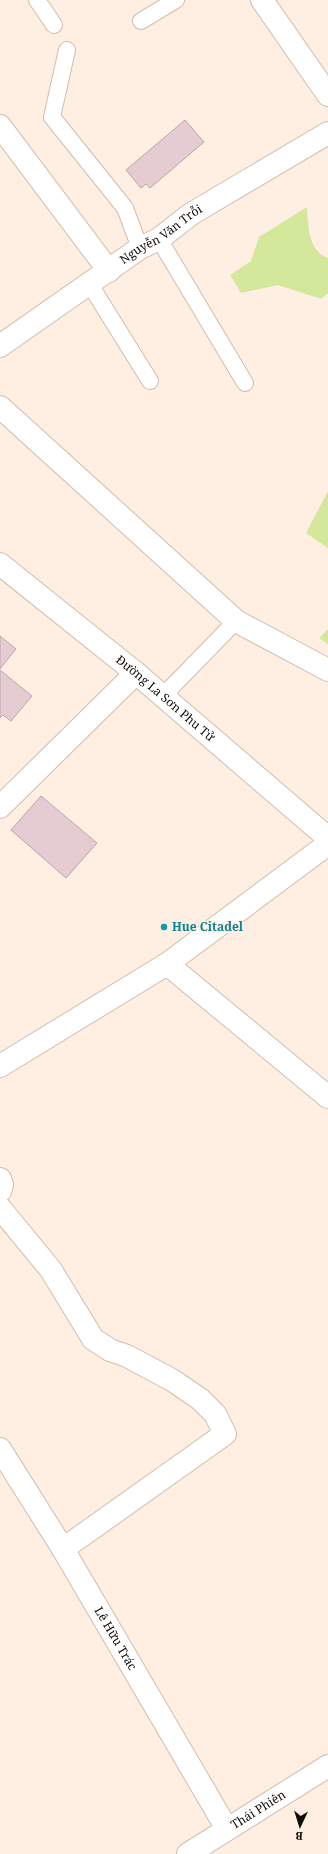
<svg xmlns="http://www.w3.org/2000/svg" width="328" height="1854" viewBox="0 0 328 1854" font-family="'Noto Serif',serif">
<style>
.green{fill:#d4e89b}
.building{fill:#e5ccd3;stroke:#bea5ac}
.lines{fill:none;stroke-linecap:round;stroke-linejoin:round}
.service-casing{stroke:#d0beae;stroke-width:18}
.minor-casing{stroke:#d0beae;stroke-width:24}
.service{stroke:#fff;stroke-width:16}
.minor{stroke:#fff;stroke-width:22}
.culture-dot{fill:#0f9aa8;stroke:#feefe2;stroke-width:1.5}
.labels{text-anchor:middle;stroke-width:3;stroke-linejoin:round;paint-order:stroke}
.street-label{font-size:12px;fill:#120c07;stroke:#feefe2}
.culture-label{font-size:12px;font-weight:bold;fill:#0d838f;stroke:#feefe2;text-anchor:start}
</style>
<rect width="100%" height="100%" fill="#feefe2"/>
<g class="green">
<path d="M307,207C308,225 308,251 328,258V293L321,299L278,285L241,293L230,275L251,261L259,237Z"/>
<polygon points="328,491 328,548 306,533"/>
<polygon points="328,629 328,644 319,638"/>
</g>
<g class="building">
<polygon points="185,120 204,142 150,188 146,184 141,188 126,170"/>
<polygon points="0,636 16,649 0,669"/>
<polygon points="0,670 32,696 11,721 3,715 0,718"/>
<polygon points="41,796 97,843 66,878 11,830"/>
</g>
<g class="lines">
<g class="service-casing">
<g id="service">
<polyline points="37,0 54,25"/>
<polyline points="141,21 176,0"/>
<polyline points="67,50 52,117 125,208 140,248"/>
<polyline points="159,239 245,383"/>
<polyline points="89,283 150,381"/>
<polyline points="162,697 236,621"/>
</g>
</g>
<g class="minor-casing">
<g id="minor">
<polyline points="262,0 328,95"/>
<polyline points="0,126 109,271"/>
<path id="s1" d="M0,346L140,248L159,239L191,214L328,133"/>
<polyline points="0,407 236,621 328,670"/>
<path id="s2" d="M0,564L136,673L328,838"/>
<polyline points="0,807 136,673"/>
<polyline points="167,964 328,1097"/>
<polyline points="0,1066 167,964 328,844"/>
<polyline points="0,1179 2,1185 0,1191"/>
<polyline points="0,1208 51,1270 93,1339 110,1350 127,1356 172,1380 200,1399 215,1414 225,1434 63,1549"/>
<path id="s3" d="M0,1449L63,1549L227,1829"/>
<path id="s4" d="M188,1854L328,1766"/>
</g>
</g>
<use href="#service" class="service"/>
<use href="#minor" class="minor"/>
</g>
<circle class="culture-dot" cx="164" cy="927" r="4"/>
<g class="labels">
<g class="street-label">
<text dy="4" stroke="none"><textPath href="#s1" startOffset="196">Nguyễn Văn Trỗi</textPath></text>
<text dy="4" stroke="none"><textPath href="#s2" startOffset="213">Đường La Sơn Phu Tử</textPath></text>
<text dy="4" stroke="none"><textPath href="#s3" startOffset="222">Lê Hữu Trác</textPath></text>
<text dy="4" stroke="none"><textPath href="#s4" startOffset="83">Thái Phiên</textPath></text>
</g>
<g class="culture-label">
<text x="172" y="931">Hue Citadel</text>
</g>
</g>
<g transform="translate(300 1826) rotate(184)" stroke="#feefe2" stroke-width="3" paint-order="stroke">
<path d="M0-3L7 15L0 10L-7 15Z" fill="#120c07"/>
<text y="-6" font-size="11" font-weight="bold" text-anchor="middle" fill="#120c07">B</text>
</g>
</svg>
